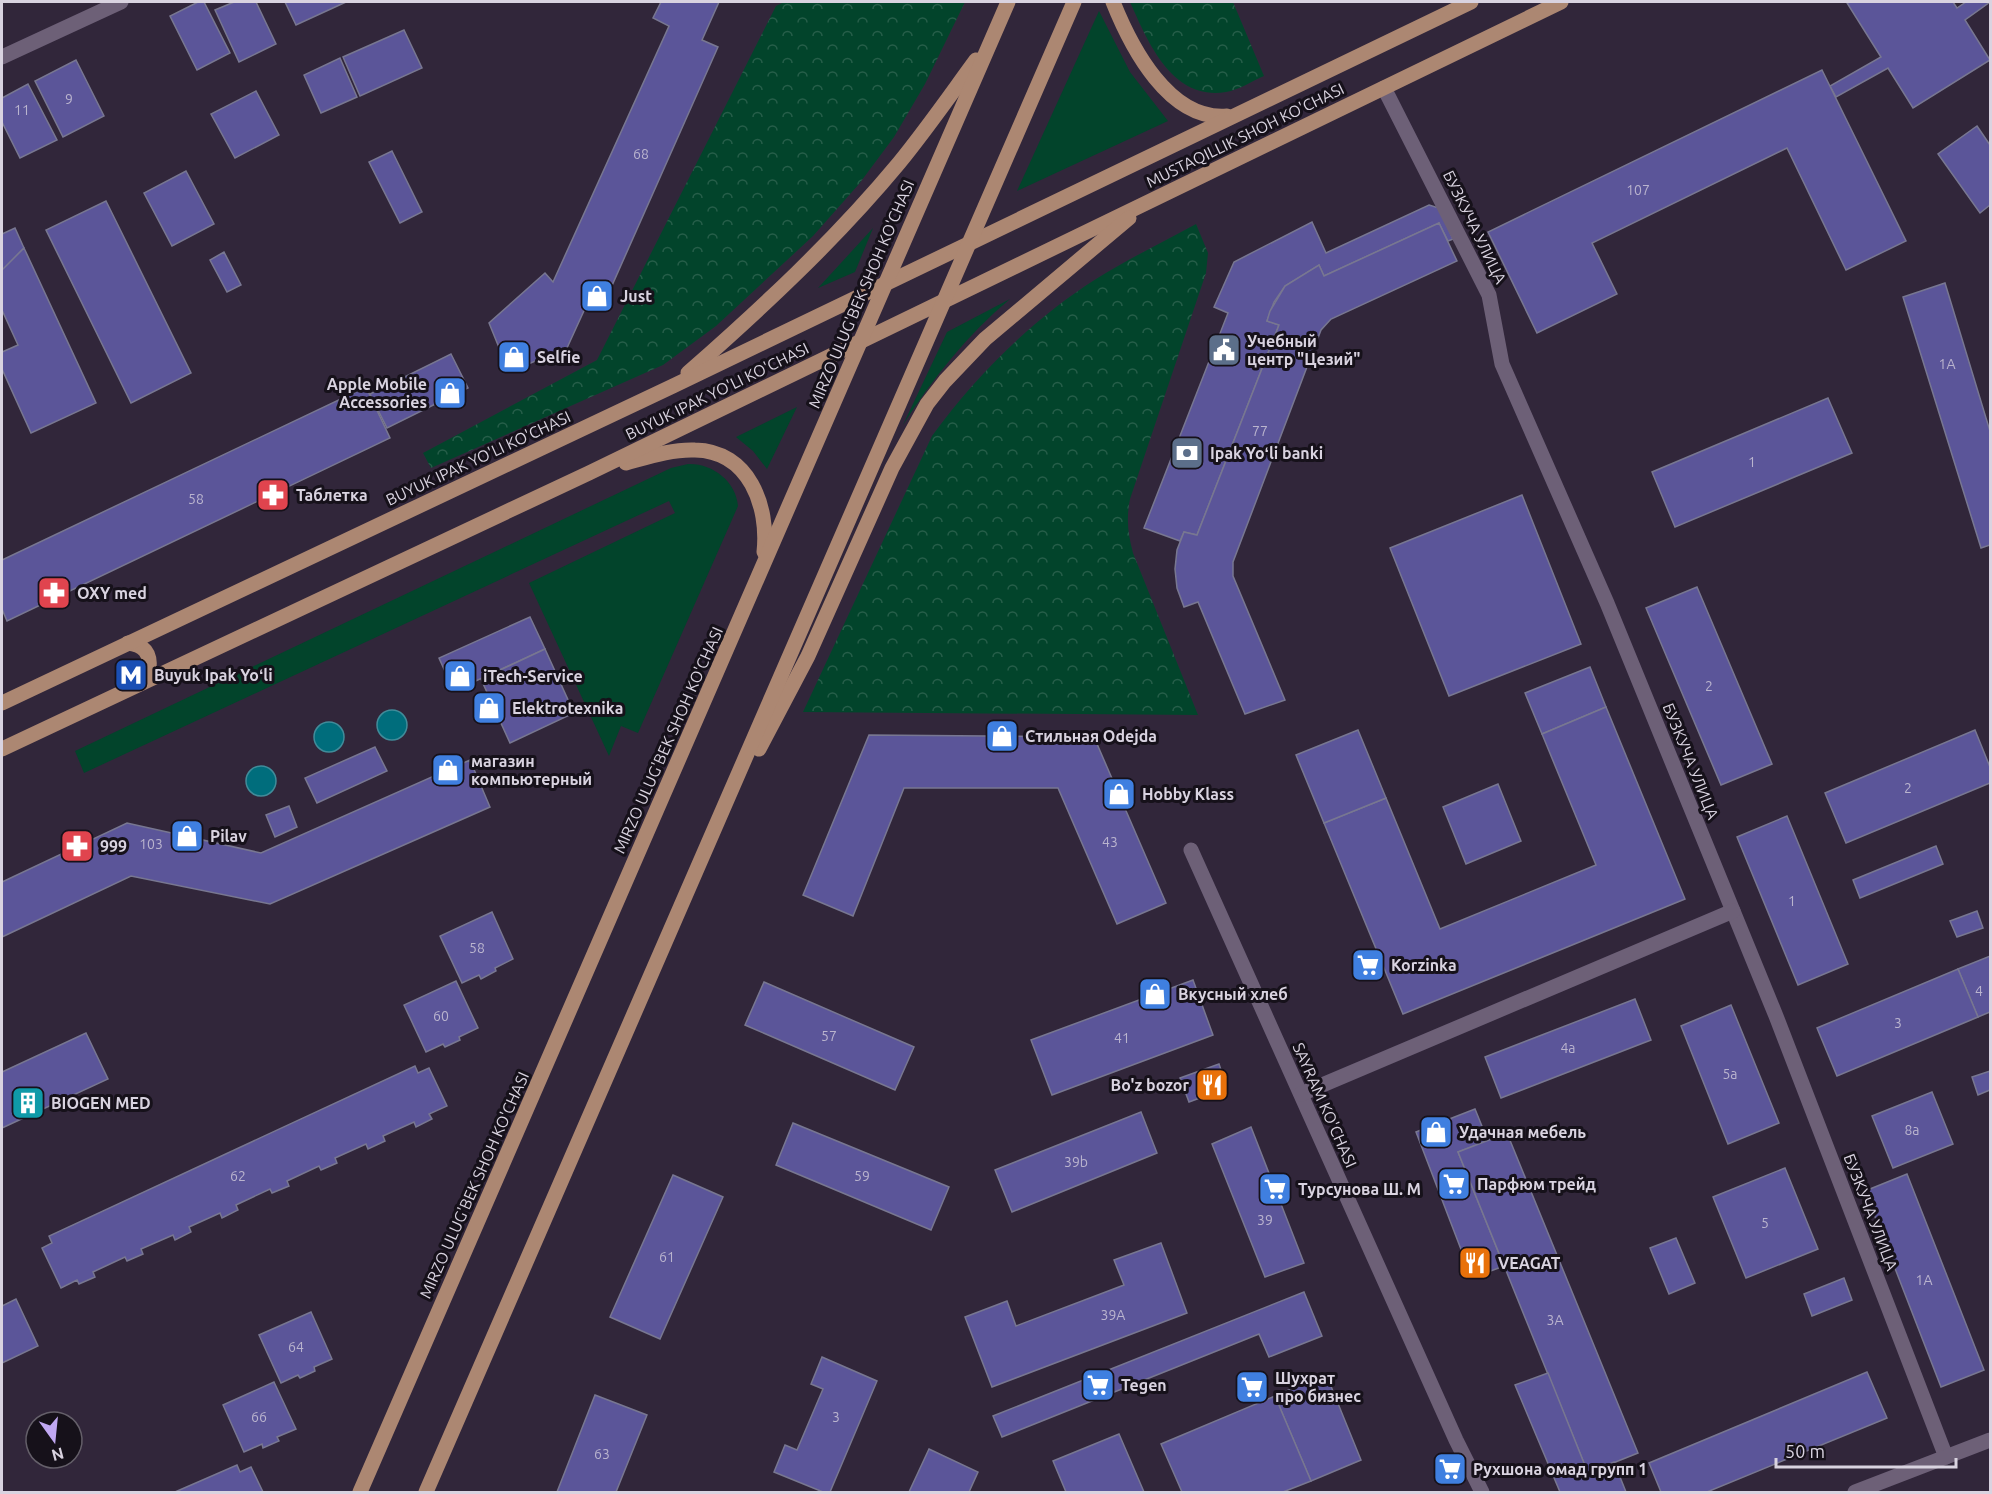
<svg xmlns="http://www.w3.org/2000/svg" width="1992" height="1494" viewBox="0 0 1992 1494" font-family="Ubuntu,sans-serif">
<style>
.green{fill:#02442b}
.forest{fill:url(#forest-crowns)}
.water{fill:#006d7c;stroke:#418c9a;stroke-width:1.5}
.building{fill:#5b5599;stroke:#787791;stroke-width:1.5}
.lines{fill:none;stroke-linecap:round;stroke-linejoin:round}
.minor{stroke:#6d6077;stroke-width:15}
.major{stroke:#ac8772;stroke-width:15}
.labels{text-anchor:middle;stroke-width:6;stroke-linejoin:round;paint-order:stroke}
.number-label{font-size:14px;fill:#bab4ce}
.street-label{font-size:16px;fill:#d9d3e0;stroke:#16111a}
.poi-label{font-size:16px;font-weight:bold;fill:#d9d3e0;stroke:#16111a;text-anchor:start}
</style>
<defs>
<pattern id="forest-crowns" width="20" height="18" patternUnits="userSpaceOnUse" patternTransform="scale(1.5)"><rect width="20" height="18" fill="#02442b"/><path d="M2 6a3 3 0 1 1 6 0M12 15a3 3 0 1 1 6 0" fill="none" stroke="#265e49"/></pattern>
</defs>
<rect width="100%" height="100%" fill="#31263a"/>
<g class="green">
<polygon points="1099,11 1130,72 1168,121 1017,191"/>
<polygon points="873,228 855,272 818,288"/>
<path d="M1010,299C967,335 933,378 903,425L947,332Z"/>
<polygon points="797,407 767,469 753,451 736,437"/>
<path d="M688,464C712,463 736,481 738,506L638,733L621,726L609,756L529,583L675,513L669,501L84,773L75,751L671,468Z"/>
</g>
<g class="forest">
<polygon points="784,2 965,2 925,84 894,137 859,184 813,236 716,326 663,365 431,468 423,453 597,360 776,6"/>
<path d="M1130,2H1233L1264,76C1252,81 1239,90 1226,92C1172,101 1148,42 1130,2Z"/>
<path d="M1196,224L1208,253L1206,273L1130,499C1126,519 1128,534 1133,553L1198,715L803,712L932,436C976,375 1033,319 1096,279C1128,259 1163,242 1196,224Z"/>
</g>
<g class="water">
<circle cx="392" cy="725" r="15"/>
<circle cx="329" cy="737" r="15"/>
<circle cx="261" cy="781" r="15"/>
</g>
<g class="building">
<polygon points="198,2 204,2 230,53 197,70 170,16"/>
<polygon points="234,2 256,2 276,44 239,62 215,10"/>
<polygon points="285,2 346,2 296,25"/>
<polygon points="661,2 719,2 702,40 718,47 602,308 588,302 567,348 509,372 489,323 545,273 553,282 669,26 653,18"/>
<polygon points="1850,2 1953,2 1957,8 1966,2 1990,2 1965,20 1990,60 1913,108 1888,68 1836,97 1830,86 1881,57 1847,3"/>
<polygon points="404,30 422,68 360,96 343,57"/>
<polygon points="340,58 357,97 321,113 304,75"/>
<polygon points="76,60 104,116 63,137 35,81"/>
<polygon points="1822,70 1906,241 1846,270 1787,148 1592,243 1617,294 1537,333 1488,232"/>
<polygon points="28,84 57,140 20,158 2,122 2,98"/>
<polygon points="256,91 279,135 235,158 211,114"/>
<polygon points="1977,126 1990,145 1990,205 1980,213 1938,154"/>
<polygon points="392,151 422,212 400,223 369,162"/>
<polygon points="186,171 214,224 172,246 144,193"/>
<polygon points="106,201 191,373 131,403 46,230"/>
<polygon points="1429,205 1439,208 1453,239 1448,241 1439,223 1324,276 1319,265 1285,286 1274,302 1267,321 1279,325 1197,535 1184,532 1180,541 1144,528 1228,313 1214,307 1234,262 1312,222 1326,253"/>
<polygon points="1439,223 1457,261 1331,319 1321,330 1233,562 1233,576 1285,700 1245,714 1198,602 1184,607 1177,588 1175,569 1177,550 1184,532 1197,535 1279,325 1267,321 1270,311 1285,286 1319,265 1324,276"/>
<polygon points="15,228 24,248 2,271 2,234"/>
<polygon points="24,248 96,403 31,433 2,369 2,352 18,345 2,310 2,270"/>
<polygon points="224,252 241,285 227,292 210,260"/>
<polygon points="1945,283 1990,431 1990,545 1981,548 1903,297"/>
<polygon points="451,354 468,388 387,428 370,394"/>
<polygon points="366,387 390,438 7,621 2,609 2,560"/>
<polygon points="1828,398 1852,453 1675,527 1652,472"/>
<polygon points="1522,495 1581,644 1449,696 1390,548"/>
<polygon points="1697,587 1772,764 1721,785 1646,608"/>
<polygon points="530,617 545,649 454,691 439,658"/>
<polygon points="545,649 574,713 510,743 481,679"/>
<polygon points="1590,667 1606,707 1542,734 1525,693"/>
<polygon points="1606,707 1685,899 1403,1014 1324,823 1386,798 1440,929 1596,865 1542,734"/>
<polygon points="1358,730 1386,798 1324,823 1296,755"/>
<polygon points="1975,730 1990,767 1990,783 1846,843 1825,793"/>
<polygon points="869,735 1094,737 1166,903 1117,924 1058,788 904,788 853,916 803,895"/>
<polygon points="375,747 387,771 317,803 305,778"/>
<polygon points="470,760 490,807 270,904 131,876 2,937 2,882 127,823 261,853"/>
<polygon points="1498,784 1521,841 1466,864 1443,807"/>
<polygon points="289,806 297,827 275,837 266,815"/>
<polygon points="1787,816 1848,964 1798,985 1737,837"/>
<polygon points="1936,846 1943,864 1860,898 1853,880"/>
<polygon points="1977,911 1983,928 1957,937 1950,921"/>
<polygon points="492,912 513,959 495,968 496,971 481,979 479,975 462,983 440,936"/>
<polygon points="1990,956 1990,1012 1978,1017 1958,969"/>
<polygon points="1958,969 1978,1017 1837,1076 1817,1028"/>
<polygon points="1193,980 1213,1035 1052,1095 1031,1040"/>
<polygon points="456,981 478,1028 459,1037 460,1040 445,1047 443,1044 426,1052 404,1005"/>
<polygon points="764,982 914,1047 895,1090 745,1025"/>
<polygon points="1635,999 1651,1040 1501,1098 1485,1057"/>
<polygon points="1731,1005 1779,1123 1728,1144 1681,1026"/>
<polygon points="86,1033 108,1079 2,1128 2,1072"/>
<polygon points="1219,1064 1227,1088 1189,1102 1180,1078"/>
<polygon points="415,1066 418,1073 429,1068 447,1106 429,1114 432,1119 416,1127 414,1122 383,1136 385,1141 368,1149 366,1144 335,1158 337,1163 321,1170 319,1166 287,1181 289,1186 272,1193 270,1189 236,1205 238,1210 222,1218 220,1213 189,1227 191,1232 175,1240 173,1235 141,1249 143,1254 127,1261 125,1257 93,1272 95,1277 79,1284 77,1280 61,1288 42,1248 52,1243 49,1236"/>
<polygon points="1990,1071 1990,1090 1978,1095 1972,1077"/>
<polygon points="1932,1092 1953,1144 1893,1168 1872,1116"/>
<polygon points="1475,1109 1488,1141 1458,1152 1504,1266 1472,1278 1416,1132"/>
<polygon points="1141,1112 1157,1153 1012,1212 995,1170"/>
<polygon points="793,1123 949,1187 931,1230 776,1165"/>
<polygon points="1251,1127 1304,1263 1265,1277 1212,1144"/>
<polygon points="1507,1133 1638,1453 1588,1473 1458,1152"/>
<polygon points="1785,1168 1818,1249 1746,1278 1713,1197"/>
<polygon points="1907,1174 1984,1370 1941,1387 1865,1191"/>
<polygon points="673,1175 723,1197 660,1339 610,1317"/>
<polygon points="1676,1238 1695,1283 1669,1294 1650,1248"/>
<polygon points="1161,1243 1187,1313 992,1387 965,1317 1007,1301 1016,1326 1124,1285 1114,1260"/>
<polygon points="1844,1278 1852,1300 1812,1316 1804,1294"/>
<polygon points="1304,1292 1322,1336 1269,1357 1259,1334 1002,1437 993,1416"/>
<polygon points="16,1299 38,1346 2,1363 2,1306"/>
<polygon points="311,1312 332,1359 314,1367 315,1371 300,1378 298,1375 281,1383 259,1335"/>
<polygon points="822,1357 877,1381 830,1492 823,1492 774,1472 785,1445 797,1450 823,1389 811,1384"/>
<polygon points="1867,1372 1887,1418 1707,1492 1661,1492 1649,1463"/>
<polygon points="1548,1373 1588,1473 1614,1462 1626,1492 1560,1492 1515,1385"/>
<polygon points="1326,1374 1361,1460 1311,1481 1275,1396"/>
<polygon points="274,1382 296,1429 277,1437 279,1441 263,1448 262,1444 244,1452 223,1405"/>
<polygon points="595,1395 647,1415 616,1492 557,1492"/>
<polygon points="1275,1396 1311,1481 1283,1492 1182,1492 1161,1444"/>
<polygon points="1119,1434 1144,1492 1066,1492 1053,1461"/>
<polygon points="929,1449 978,1472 969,1492 909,1492"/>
<polygon points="237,1465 240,1472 251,1467 263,1492 175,1492"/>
</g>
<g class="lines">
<g class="minor">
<polyline points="2,57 121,2"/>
<polyline points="1384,88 1489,295 1502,364 1607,603 1776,1016 1946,1457"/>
<polyline points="1191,850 1456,1440 1482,1492"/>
<polyline points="1301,1094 1733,911"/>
<polyline points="1855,1492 1990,1440"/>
</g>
<g class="major">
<path d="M1113,2C1131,47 1169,121 1227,116"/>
<path d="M688,373C763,307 836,239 899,163C926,130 951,94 976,60"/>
<path d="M626,463C648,457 672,449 695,450C749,451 769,506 764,552"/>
<path d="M128,643C144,645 151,653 149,670L139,682"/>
<polyline points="2,703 673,386 1471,2"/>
<polyline points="2,749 589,473 1561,2"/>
<polyline points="759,749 808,656 892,468 927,404 945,381 985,339 1129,218"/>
<polyline points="360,1492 1008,2"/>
<polyline points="426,1492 1074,2"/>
</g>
</g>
<defs>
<g id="shop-square" transform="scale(1.725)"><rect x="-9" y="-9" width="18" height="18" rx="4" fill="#3f7fe0" stroke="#16111a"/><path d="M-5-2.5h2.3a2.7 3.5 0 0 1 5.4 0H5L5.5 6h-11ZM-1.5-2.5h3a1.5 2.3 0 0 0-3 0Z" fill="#fff"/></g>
<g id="civic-square" transform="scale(1.725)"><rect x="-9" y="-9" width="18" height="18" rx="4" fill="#5c6f8a" stroke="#16111a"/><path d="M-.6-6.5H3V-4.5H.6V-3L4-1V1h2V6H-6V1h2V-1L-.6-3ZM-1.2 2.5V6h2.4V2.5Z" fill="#fff"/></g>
<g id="bank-square" transform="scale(1.725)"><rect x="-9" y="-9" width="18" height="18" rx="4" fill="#5c6f8a" stroke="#16111a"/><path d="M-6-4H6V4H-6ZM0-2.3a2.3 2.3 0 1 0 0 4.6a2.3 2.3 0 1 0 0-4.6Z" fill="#fff"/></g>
<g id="pharmacy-square" transform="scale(1.725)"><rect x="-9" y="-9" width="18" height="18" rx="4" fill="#e0444e" stroke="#16111a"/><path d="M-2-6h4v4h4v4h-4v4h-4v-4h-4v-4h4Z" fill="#fff"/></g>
<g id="metro-square" transform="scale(1.725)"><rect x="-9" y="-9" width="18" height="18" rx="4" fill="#1a4fb4" stroke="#16111a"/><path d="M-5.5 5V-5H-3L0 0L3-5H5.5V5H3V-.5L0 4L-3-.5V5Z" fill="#fff"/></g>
<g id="supermarket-square" transform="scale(1.725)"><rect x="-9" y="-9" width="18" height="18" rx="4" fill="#3f7fe0" stroke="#16111a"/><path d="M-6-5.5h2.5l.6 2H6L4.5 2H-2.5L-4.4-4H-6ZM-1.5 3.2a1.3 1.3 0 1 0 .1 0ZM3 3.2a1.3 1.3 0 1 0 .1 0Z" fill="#fff"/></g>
<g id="restaurant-square" transform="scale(1.725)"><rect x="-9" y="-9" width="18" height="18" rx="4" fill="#e8710a" stroke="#16111a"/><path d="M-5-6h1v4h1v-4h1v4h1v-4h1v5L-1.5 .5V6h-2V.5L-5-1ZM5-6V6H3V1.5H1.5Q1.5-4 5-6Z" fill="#fff"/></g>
<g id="building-square" transform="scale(1.725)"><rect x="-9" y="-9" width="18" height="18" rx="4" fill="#0f9aa8" stroke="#16111a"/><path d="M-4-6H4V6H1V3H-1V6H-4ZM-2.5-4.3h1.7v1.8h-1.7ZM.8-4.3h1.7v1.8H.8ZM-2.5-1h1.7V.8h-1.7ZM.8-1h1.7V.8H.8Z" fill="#fff"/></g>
</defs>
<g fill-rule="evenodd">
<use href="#shop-square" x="597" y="296"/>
<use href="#civic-square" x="1224" y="350"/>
<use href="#shop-square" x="514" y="357"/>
<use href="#shop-square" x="450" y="393"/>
<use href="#bank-square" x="1187" y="453"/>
<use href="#pharmacy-square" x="273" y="495"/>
<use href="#pharmacy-square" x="54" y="593"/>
<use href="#metro-square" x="131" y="675"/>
<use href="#shop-square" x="460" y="676"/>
<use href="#shop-square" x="489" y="708"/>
<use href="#shop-square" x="1002" y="736"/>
<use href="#shop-square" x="448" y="770"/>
<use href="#shop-square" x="1119" y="794"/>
<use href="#shop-square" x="187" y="836"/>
<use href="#pharmacy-square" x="77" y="846"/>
<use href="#supermarket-square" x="1368" y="965"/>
<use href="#shop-square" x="1155" y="994"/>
<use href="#restaurant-square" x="1212" y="1085"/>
<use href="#building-square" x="28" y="1103"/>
<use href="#shop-square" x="1436" y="1132"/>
<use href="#supermarket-square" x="1454" y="1184"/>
<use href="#supermarket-square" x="1275" y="1189"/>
<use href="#restaurant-square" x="1475" y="1263"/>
<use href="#supermarket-square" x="1098" y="1385"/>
<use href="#supermarket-square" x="1252" y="1387"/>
<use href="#supermarket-square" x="1450" y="1469"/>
</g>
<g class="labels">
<g class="number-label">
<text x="69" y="104">9</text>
<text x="22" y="115">11</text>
<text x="641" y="159">68</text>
<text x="1638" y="195">107</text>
<text x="1947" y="369">1А</text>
<text x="1260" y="436">77</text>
<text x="1752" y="467">1</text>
<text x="196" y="504">58</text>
<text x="1709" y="691">2</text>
<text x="1908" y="793">2</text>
<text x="1110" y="847">43</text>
<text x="151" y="849">103</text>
<text x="1792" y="906">1</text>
<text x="477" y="953">58</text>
<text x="1979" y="996">4</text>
<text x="441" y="1021">60</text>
<text x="1898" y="1028">3</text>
<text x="829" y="1041">57</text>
<text x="1122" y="1043">41</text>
<text x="1568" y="1053">4а</text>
<text x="1730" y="1079">5а</text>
<text x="1912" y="1135">8а</text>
<text x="1076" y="1167">39b</text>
<text x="238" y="1181">62</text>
<text x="862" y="1181">59</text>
<text x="1265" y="1225">39</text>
<text x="1765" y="1228">5</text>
<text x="667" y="1262">61</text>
<text x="1924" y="1285">1А</text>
<text x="1113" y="1320">39A</text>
<text x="1555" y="1325">3A</text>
<text x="296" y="1352">64</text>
<text x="259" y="1422">66</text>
<text x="836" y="1422">3</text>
<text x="602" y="1459">63</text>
</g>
<g class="street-label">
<text transform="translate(1245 135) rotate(-26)" y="6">MUSTAQILLIK SHOH KO'CHASI</text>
<text transform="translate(1475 227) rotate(64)" y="6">БУЗКУЧА УЛИЦА</text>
<text transform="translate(861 294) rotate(-67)" y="6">MIRZO ULUG'BEK SHOH KO'CHASI</text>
<text transform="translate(717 391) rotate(-26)" y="6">BUYUK IPAK YO'LI KO'CHASI</text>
<text transform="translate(478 458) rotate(-25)" y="6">BUYUK IPAK YO'LI KO'CHASI</text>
<text transform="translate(668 740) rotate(-66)" y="6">MIRZO ULUG'BEK SHOH KO'CHASI</text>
<text transform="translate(1691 761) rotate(68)" y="6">БУЗКУЧА УЛИЦА</text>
<text transform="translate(1325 1105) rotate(66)" y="6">SAYRAM KO'CHASI</text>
<text transform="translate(474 1185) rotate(-66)" y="6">MIRZO ULUG'BEK SHOH KO'CHASI</text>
<text transform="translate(1871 1212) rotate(69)" y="6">БУЗКУЧА УЛИЦА</text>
</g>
<g class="poi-label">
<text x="620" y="302">Just</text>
<text x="1247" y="347">Учебный<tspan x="1247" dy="18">центр "Цезий"</tspan></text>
<text x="537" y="363">Selfie</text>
<text x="427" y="390" text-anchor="end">Apple Mobile<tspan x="427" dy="18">Accessories</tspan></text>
<text x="1210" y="459">Ipak Yoʻli banki</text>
<text x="296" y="501">Таблетка</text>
<text x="77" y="599">OXY med</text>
<text x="154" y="681">Buyuk Ipak Yoʻli</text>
<text x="483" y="682">iTech-Service</text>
<text x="512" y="714">Elektrotexnika</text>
<text x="1025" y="742">Стильная Odejda</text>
<text x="471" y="767">магазин<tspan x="471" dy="18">компьютерный</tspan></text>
<text x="1142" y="800">Hobby Klass</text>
<text x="210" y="842">Pilav</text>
<text x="100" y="852">999</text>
<text x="1391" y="971">Korzinka</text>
<text x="1178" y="1000">Вкусный хлеб</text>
<text x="1189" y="1091" text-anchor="end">Bo'z bozor</text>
<text x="51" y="1109">BIOGEN MED</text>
<text x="1459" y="1138">Удачная мебель</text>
<text x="1477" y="1190">Парфюм трейд</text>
<text x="1298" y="1195">Турсунова Ш. М</text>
<text x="1498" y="1269">VEAGAT</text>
<text x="1275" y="1384">Шухрат<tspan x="1275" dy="18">про бизнес</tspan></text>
<text x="1121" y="1391">Tegen</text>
<text x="1473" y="1475">Рухшона омад групп 1</text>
</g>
</g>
<rect width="1992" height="1494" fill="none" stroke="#d9d3e0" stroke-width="6"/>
<g transform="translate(54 1440) rotate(165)"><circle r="28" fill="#16111a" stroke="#645f69" stroke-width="1.5"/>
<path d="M0-4.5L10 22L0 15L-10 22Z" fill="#c1a8f3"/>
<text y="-9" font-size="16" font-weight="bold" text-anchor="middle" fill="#d9d3e0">N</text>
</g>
<path d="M1776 1458v9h180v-9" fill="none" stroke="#d9d3e0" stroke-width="3"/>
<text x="1785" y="1458" font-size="18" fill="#d9d3e0" stroke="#16111a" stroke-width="4.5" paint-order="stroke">50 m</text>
</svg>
